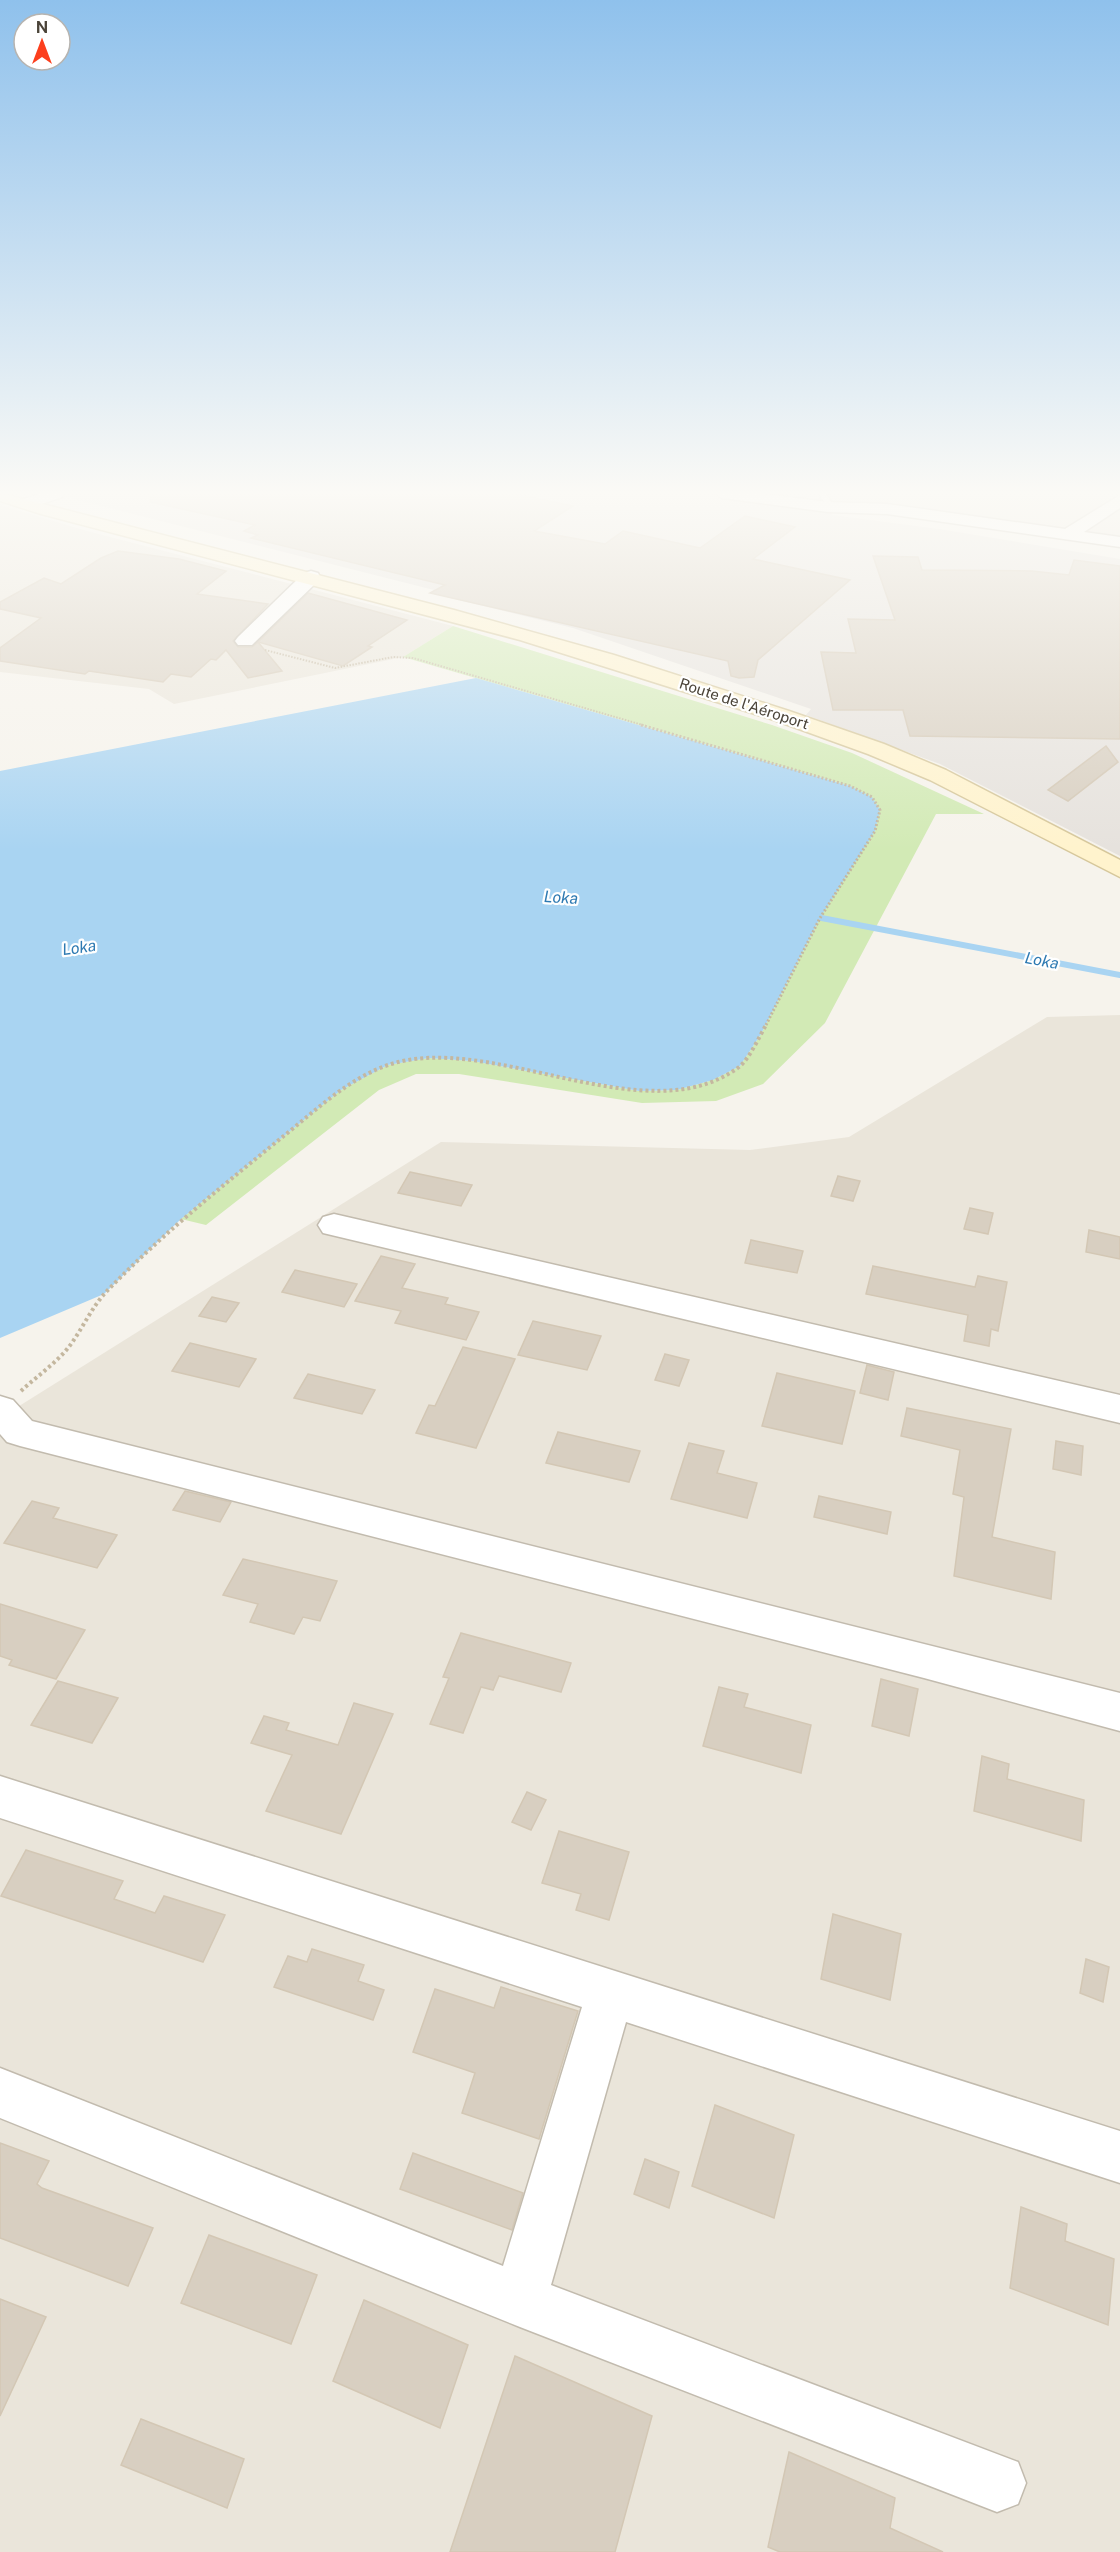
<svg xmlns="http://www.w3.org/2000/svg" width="1120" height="2552" viewBox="0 0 1120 2552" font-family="'Public Sans',sans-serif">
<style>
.residential{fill:#eae5da}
.industrial{fill:#e6e2dd}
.green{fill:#d2eab5}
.water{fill:#a9d4f2}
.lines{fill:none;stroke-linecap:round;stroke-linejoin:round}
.stream{stroke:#a9d4f2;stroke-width:6}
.building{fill:#d8cfc1;stroke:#d3c7b4;stroke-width:1.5}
.service-casing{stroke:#c2bbae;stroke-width:4}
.minor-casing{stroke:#c2bbae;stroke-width:3}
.secondary-casing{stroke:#d6c79b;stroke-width:3}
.path-far2{stroke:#c4b79f;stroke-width:2;stroke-dasharray:1.5 1.5;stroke-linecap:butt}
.path-far1{stroke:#c4b79f;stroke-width:3;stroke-dasharray:2 2;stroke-linecap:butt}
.path{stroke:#c4b79f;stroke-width:4;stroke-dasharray:3 3;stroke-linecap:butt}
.service{fill:#fff;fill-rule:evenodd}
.minor{fill:#fff;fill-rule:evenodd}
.secondary{fill:#fff3cd;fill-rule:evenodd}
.labels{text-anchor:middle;stroke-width:4.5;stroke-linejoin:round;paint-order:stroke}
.far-street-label{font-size:15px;fill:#4b4439;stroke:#fff}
.far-water-label{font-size:16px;font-style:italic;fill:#2e7ab2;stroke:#fff}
</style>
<rect width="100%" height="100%" fill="#f6f3ec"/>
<g class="residential">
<polygon points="816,493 1120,493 1120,544 823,502"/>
<polygon points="0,505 87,531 453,626 403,657 174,704 149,689 0,672"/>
<polygon points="1120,1015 1120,2552 0,2552 0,1418 441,1142 750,1150 849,1137 1047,1017"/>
</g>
<polygon class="industrial" points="50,493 816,493 832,515 939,529 1120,559 1120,856 940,764 806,715 811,709 573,628 430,593 434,590"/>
<polygon class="green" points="453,626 772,725 852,753 984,814 936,814 825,1023 763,1084 716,1101 642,1103 459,1074 416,1074 379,1090 206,1225 181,1219 341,1090 388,1065 429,1058 472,1061 639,1091 677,1090 713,1080 740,1066 761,1034 820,918 850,786 403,657"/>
<polygon class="water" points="476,678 850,786 872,797 880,810 875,831 820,918 761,1034 740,1066 713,1080 677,1090 639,1091 472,1061 429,1058 388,1065 341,1090 181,1219 104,1294 0,1338 0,771"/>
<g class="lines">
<polyline class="stream" points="811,916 1120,975"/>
</g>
<g class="building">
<polygon points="151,493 512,493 573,506 534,531 605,544 623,531 700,548 745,516 795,527 753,559 850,580 758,660 754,677 739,678 731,676 728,661 430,593 445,585 251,538 258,535 244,531 255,525 150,502"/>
<polygon points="118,551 179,559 226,571 197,594 268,604 233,641 238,647 252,647 258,642 282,671 248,678 226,650 216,660 211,659 191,677 171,674 163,682 89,671 85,674 0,661 0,648 41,618 0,609 0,602 44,578 61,584 101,558"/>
<polygon points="873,556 918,557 922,570 1032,571 1069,575 1074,560 1120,566 1120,739 910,736 903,710 833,710 821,652 856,653 848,619 895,620"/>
<polygon points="308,593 407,620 368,646 372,647 343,666 258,642"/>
<polygon points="1106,746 1118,762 1068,801 1048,790"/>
<polygon points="410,1172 472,1185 461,1206 398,1193"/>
<polygon points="838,1176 860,1181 853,1201 831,1196"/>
<polygon points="970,1208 993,1213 988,1234 964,1229"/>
<polygon points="1089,1230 1120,1237 1120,1259 1086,1252"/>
<polygon points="751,1240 803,1251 797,1273 745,1263"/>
<polygon points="381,1256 415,1264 402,1288 448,1298 445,1304 479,1312 466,1340 395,1323 401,1311 355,1301"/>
<polygon points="873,1266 975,1287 978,1276 1007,1282 998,1331 991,1329 989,1346 964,1341 968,1315 866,1294"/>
<polygon points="295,1270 357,1284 344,1307 282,1292"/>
<polygon points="212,1297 239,1303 226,1322 199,1316"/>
<polygon points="533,1321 601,1336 587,1370 518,1355"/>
<polygon points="190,1343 256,1359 239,1387 172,1371"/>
<polygon points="463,1347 515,1359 476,1448 416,1433 429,1405 435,1406"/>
<polygon points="665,1354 689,1360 679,1386 655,1380"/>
<polygon points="867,1365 894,1372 888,1400 860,1393"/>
<polygon points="777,1373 855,1391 842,1444 762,1426"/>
<polygon points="308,1374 375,1390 362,1414 294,1398"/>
<polygon points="907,1408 1011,1429 992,1537 1055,1552 1051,1599 954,1576 964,1497 953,1494 960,1450 901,1436"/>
<polygon points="558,1432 640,1451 629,1482 546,1463"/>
<polygon points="1056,1441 1083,1446 1081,1475 1053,1469"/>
<polygon points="689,1443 724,1451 717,1473 757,1483 747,1518 671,1499"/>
<polygon points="185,1491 231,1502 220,1522 173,1510"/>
<polygon points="819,1496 891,1512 887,1534 814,1517"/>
<polygon points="32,1501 59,1508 53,1518 117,1535 97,1568 4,1543"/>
<polygon points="243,1559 337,1581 320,1621 303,1617 294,1634 250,1622 258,1604 223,1595"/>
<polygon points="0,1604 85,1630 56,1679 9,1665 12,1660 0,1656"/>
<polygon points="461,1633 571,1663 561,1692 499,1676 493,1690 481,1687 463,1733 430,1724 449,1678 443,1677"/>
<polygon points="881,1679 918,1689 909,1736 872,1726"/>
<polygon points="58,1681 118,1698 92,1743 31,1725"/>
<polygon points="719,1687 748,1694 744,1707 811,1725 801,1773 703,1746"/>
<polygon points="354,1703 393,1714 341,1834 266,1811 292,1755 251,1743 264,1716 289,1723 286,1730 338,1745"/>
<polygon points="982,1756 1009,1764 1007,1779 1084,1800 1081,1841 974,1811"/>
<polygon points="527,1792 546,1800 531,1830 512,1822"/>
<polygon points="559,1831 629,1852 609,1920 576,1910 581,1894 542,1883"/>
<polygon points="26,1850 123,1881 114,1899 155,1913 164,1896 225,1915 203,1962 1,1896"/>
<polygon points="833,1914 901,1934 890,2000 821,1979"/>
<polygon points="312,1949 364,1965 358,1981 384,1990 373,2020 274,1987 288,1956 307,1962"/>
<polygon points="1086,1959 1109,1967 1103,2002 1080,1993"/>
<polygon points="501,1987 578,2011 539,2139 462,2113 475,2073 413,2052 435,1989 494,2008"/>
<polygon points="715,2105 794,2135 774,2218 692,2186"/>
<polygon points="0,2143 49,2161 37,2184 42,2188 153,2228 128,2286 0,2238"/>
<polygon points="413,2153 523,2193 512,2230 400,2189"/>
<polygon points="645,2159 679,2172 669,2208 634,2194"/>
<polygon points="1021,2207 1067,2224 1065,2241 1114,2259 1108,2325 1010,2288"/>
<polygon points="209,2235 317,2275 291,2344 181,2303"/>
<polygon points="0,2299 46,2317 0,2416"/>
<polygon points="364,2300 468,2345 440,2428 333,2381"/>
<polygon points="515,2356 652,2416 615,2552 450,2552"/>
<polygon points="141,2419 244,2459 227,2508 121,2465"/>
<polygon points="789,2452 895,2498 890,2528 943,2552 780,2552 768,2547"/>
</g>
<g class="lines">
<g class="service-casing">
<polygon id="service" points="818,493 826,493 833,506 827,506"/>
</g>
<g class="minor-casing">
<g id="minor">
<polygon points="42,493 64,493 62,497 27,509 18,504 21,500"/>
<polygon points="714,493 757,493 828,502 887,504 1065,529 1120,495 1120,508 1084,532 1120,537 1120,547 887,514 828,512 722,498"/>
<polygon points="311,571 318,573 320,577 318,581 252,645 238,645 235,641 238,637 304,573"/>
<polygon points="334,1214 1120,1395 1120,1423 323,1233 318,1225 323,1217"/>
<polygon points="0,1396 13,1400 32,1421 1120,1693 1120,1731 924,1678 20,1446 7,1442 0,1434"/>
<polygon points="0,1776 1120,2131 1120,2183 626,2022 551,2285 1018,2462 1026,2483 1018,2504 997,2512 520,2327 0,2118 0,2068 503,2266 582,2007 0,1818"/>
</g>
</g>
<g class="secondary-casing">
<polygon id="secondary" points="0,493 454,610 614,655 789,711 884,744 946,770 1120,860 1120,877 930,780 868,754 774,720 520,640 41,514 0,501"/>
</g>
<polyline class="path-far2" points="265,650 335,668 393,657 413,658 646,726"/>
<polyline class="path-far1" points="641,725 850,786 872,797 880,810 875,831 820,918 765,1027"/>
<path class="path" d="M21,1391C36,1377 55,1364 68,1348C82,1330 91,1308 106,1292C160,1236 220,1188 280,1139C313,1113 347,1079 388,1065C491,1030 646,1136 739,1067C750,1058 759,1037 766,1025"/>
<use href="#service" class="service"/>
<use href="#minor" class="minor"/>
<use href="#secondary" class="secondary"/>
</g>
<linearGradient id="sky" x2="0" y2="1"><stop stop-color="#8fc1ec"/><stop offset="0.58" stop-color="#fbfaf6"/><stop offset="1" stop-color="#fbfaf6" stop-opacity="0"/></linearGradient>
<rect width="1120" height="850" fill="url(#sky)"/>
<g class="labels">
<g class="far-street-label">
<text transform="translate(744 704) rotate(18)" y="5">Route de l'Aéroport</text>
</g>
<g class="far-water-label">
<text transform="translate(561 897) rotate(3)" y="6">Loka</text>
<text transform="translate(79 947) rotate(-8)" y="6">Loka</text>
<text transform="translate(1042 960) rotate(11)" y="6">Loka</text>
</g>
</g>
<g transform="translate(42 42)"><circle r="28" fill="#ffffff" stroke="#b7b4b0" stroke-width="1.5"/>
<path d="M0-4.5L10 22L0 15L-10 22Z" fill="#fc3f1d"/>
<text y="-9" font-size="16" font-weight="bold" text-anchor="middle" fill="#4b4439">N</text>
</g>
</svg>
